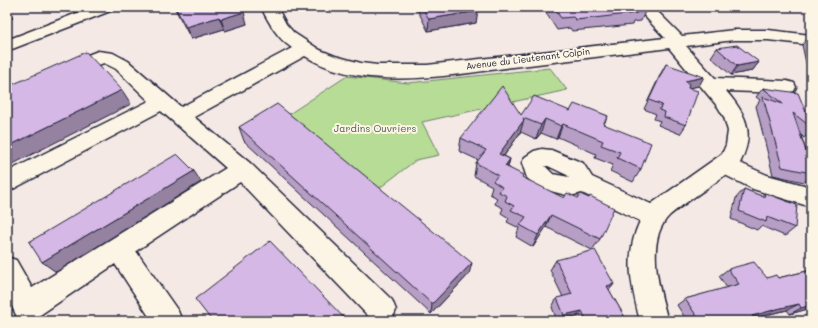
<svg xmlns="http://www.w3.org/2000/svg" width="818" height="328" viewBox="0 0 818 328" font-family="Mali,sans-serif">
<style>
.green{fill:#b7dc96;stroke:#6c7f68}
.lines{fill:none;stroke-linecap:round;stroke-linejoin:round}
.street-casing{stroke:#22223b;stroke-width:3}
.secondary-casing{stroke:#22223b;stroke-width:3}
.street{fill:#fcf5e5;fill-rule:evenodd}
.secondary{fill:#fcf5e5;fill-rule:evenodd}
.wall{fill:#b79ec5;stroke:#22223b}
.shaded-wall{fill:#9581a0;stroke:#22223b}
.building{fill:#d5b8e5;stroke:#22223b}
.labels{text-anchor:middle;stroke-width:4;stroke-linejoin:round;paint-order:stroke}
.far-street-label{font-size:9px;fill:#22223b;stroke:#fcf5e5}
.park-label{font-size:10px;fill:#4f5a56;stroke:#fcf5e5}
</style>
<rect width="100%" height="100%" fill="#f4e9e5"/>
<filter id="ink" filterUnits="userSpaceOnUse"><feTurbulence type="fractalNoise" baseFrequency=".025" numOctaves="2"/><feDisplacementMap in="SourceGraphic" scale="8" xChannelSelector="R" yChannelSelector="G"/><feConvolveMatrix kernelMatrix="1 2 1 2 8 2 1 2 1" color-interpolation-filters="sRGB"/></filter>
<g filter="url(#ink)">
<polygon class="green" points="550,68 567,90 422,122 439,155 416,160 377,190 286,116 347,76 408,83"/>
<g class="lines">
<g class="street-casing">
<path id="street" d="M261,7H277L286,24L294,33L320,50L335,56L361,63L377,65H427L665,38L636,7H653L682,36L734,30H768L811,35V45L768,40H734L686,46L715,78L787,81L794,83L796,87L794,91L787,93L726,91C747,115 755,133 740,163L767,175L811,187V207L753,189L725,175C707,189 687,201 670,215C644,240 660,292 668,321H640C631,285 624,255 640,221L582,193L570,196L539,188L527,178L522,163L525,157L534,151L542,149L551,150L583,163L592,177L651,204L722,154L726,145L728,131L724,117L718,107L669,48C620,54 570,60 521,66C454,74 366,94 305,56L194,117L250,163L392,300L396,310L392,320L375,321L372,320L240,182L136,251L178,311L182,321H152L115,264L37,317L27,321L17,317L7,296V257L16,260L32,288L226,168L161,111L15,188L7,191V172L149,101L116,69L104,63L65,76L59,74L56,70L59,66L98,51L113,53L128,61L181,107L292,48C277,38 269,23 261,7ZM545,166H548L567,175L569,177L553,174Z"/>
</g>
<g class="secondary-casing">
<polygon id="secondary" points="93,7 115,7 113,10 7,51 7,40"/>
</g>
<use href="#street" class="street"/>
<use href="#secondary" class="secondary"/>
</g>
<g class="wall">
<polygon points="174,7 240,7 247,24 225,31 224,29 191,39"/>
<polygon points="416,7 475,7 476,23 428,31"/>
<polygon points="547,7 644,7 646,9 641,21 633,22 632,25 572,31 570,28 557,30 546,13"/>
<polygon points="809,37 811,37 811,85 802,45"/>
<polygon points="717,48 759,62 752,71 731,75 711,57"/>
<polygon points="666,64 699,86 688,88 686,125 680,134 658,125 660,121 654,119 656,114 644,109 661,73"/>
<polygon points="763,88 811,124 811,131 804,138 801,135 811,166 811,176 804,182 773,175 756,106 760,100 756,97"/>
<polygon points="582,107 608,116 604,124 641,169 633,182 610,171 613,165 595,158 596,154 558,137 556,139 541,133 536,139 521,132 520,133 504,156 510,159 508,167 522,177 600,239 592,250 546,227 533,247 516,237 519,228 507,222 509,218 501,213 503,208 495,204 497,198 490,194 492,186 474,176 476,163 478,160 459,151 461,138 521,115 570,111"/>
<polygon points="239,127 469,274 431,314 244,141"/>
<polygon points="744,189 761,196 765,193 795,228 785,236 761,226 757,230 731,219 736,198"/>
<polygon points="556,260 614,284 609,290 627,321 576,321 575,319 566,321 557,321 552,307 557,298 563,297 550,270"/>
<polygon points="728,269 767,278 778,278 811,270 811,308 790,314 787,310 766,315 754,319 755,321 687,321 677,305 685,299 727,288 719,276"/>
</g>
<g class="shaded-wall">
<polygon points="7,10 13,18 7,20"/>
<polygon points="478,11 476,23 428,31 429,19"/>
<polygon points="244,12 247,24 225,31 221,19"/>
<polygon points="219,17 224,29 191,39 186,27"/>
<polygon points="759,62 752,71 731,75 737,66"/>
<polygon points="704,77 699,86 679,90 685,81"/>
<polygon points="122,90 131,104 7,167 7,147"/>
<polygon points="545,119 541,133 536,139 541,125"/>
<polygon points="524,120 520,133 496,167 499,154"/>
<polygon points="563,124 558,137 556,139 561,126"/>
<polygon points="510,159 506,172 505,166"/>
<polygon points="194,171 201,182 56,272 42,262"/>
<polygon points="551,215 546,227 533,247 538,235"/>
<polygon points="472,263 469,274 431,314 432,304"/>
<polygon points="614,284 607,293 607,286"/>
<polygon points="799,304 787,310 766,315 746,321 752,316 777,309"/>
<polygon points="811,305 811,308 790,314 801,308"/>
<polygon points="582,311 575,319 566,321 559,321 564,315"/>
</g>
<g class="building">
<polygon points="175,7 240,7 244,12 221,19 219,17 186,27"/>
<polygon points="422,7 475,7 478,11 429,19"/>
<polygon points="553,7 644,7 646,9 634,11 637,13 576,20 573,17 561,18"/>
<polygon points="809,37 811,37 811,45"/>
<polygon points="737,45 759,62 737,66 717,48"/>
<polygon points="86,52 122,90 7,147 7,87"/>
<polygon points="666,64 704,77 685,81 689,84 688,88 698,91 686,125 664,117 665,112 659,110 662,105 649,100"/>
<polygon points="502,86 521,115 534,96 570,111 574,104 582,107 583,106 608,116 603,124 651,143 641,169 617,158 620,152 601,145 603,141 563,124 561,126 545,119 541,125 523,118 524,120 499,154 510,159 505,166 523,175 522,177 564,198 567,193 578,198 580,194 589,198 590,196 614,208 600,239 551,215 538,235 520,225 526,217 511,210 514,206 505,201 507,196 499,192 502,187 493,181 498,175 476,163 486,150 461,138"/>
<polygon points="763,88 798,93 811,124 811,127 793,113 811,166 811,173 782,167 763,97 783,104"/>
<polygon points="277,104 472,263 432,304 239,127"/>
<polygon points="177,154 194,171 42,262 29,242"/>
<polygon points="744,189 764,197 765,193 797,205 795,228 767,217 766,222 739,211"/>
<polygon points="270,241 347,321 212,321 195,299"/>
<polygon points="595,250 614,284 607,286 627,321 587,321 582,311 564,315 557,298 572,294 556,260"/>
<polygon points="754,262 767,278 776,275 778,278 811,270 811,305 801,308 799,304 777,309 752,316 755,321 700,321 685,299 739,284 728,269"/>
</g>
</g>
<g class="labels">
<g class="far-street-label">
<text transform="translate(528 59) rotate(-7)" y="3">Avenue du Lieutenant Colpin</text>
</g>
<g class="park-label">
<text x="375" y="132">Jardins Ouvriers</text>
</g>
</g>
<rect width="818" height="328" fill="none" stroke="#fcf5e5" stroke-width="24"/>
<rect x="12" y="12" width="794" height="304" fill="none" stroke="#22223b" stroke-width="1.5" filter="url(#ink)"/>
</svg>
